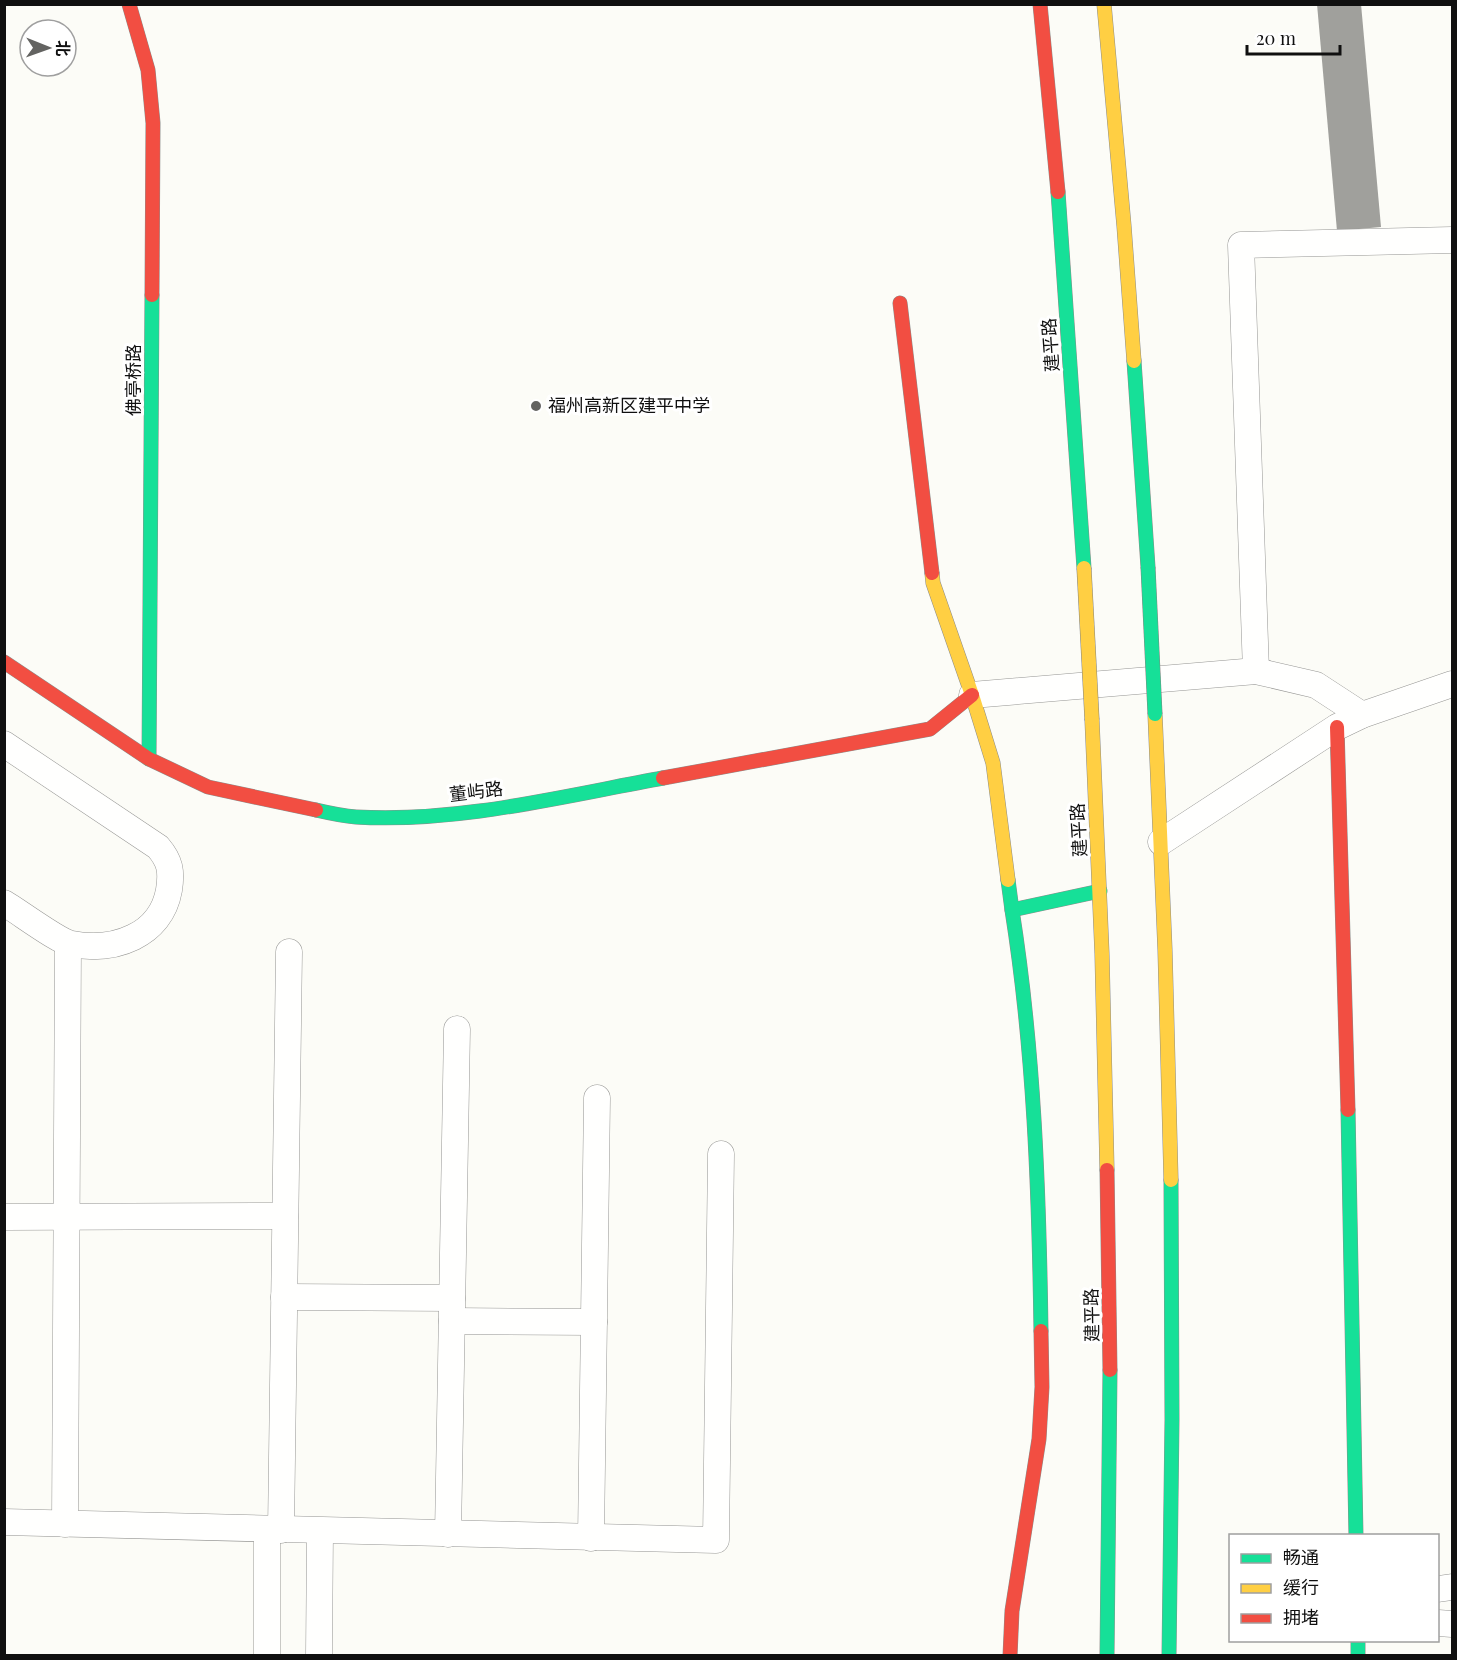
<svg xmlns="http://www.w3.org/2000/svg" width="1457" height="1660" viewBox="0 0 1457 1660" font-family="'Playfair Display','Noto Sans SC',serif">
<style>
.building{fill:#a0a09c}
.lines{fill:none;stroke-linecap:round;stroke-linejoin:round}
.street-casing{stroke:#969694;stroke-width:27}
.fast-casing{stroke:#8d8d8b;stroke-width:15}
.slow-casing{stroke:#8d8d8b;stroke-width:15}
.jam-casing{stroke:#8d8d8b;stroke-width:15}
.street{stroke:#fffffe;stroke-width:26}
.fast{stroke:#16e098;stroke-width:14}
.slow{stroke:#ffcf43;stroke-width:14}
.jam{stroke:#f24e42;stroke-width:14}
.fast-bridge-casing{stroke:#848481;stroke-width:15;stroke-linecap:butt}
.slow-bridge-casing{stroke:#848481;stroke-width:15;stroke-linecap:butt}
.fast-bridge{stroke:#16e098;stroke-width:14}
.slow-bridge{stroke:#ffcf43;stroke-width:14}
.poi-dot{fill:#636361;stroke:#fff;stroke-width:2}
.labels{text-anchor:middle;stroke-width:6;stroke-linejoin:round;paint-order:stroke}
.street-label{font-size:18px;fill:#101010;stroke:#fff}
.poi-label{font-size:18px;fill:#101010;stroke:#fff;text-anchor:start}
</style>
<rect width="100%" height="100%" fill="#fcfcf7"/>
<polygon class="building" points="1317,4 1361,4 1381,227 1337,231"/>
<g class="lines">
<g class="street-casing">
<g id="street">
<polyline points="1256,671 1241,245 1452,240"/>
<polyline points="972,695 1256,671 1316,685 1362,715"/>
<path d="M4,744L158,847C170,861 172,871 169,890C161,936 114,952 72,944C59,942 18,911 4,903"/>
<polyline points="1161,842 1337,727 1362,715 1452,684"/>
<polyline points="4,1217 285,1216"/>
<polyline points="284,1297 452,1298"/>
<polyline points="452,1321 594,1322"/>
<polyline points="4,1522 716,1540 721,1154"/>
<polyline points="65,1524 68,944"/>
<polyline points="281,1530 289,952"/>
<polyline points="448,1534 457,1029"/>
<polyline points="591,1538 597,1098"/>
<polyline points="1438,1589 1452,1587"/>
<polyline points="1438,1623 1452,1624"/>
<polyline points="267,1656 267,1530"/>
<polyline points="319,1656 320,1531"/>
</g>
</g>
<g class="fast-casing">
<g id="fast">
<polyline points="1058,192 1084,568"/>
<polyline points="1134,361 1148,567"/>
<polyline points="149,759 152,295"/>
<path d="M316,810C329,813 343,816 356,817C459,823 563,796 663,778"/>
<polyline points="1008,880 1012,910 1100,891"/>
<path d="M1012,910C1034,1049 1039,1190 1041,1331"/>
<polyline points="1348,1110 1356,1536"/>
<polyline points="1358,1640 1358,1656"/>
<polyline points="1107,1656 1110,1370"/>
<polyline points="1169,1656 1172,1420 1171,1180"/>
</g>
</g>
<g class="slow-casing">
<g id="slow">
<polyline points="1104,4 1124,226 1134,361"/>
<polyline points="932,573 933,583 972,695 993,763 1008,880"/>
<polyline points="1155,714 1165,950 1171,1180"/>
<polyline points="1092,720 1102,954 1107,1170"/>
</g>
</g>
<g class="jam-casing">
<g id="jam">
<polyline points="129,4 148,70 153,123 152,295"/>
<polyline points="1040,4 1058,192"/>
<polyline points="900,303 932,573"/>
<polyline points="4,662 149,759 208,787 316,810"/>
<polyline points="1337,727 1348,1110"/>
<polyline points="663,778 930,729 972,695"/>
<polyline points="1107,1170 1110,1370"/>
<polyline points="1010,1656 1012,1611 1039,1439 1042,1387 1041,1331"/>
</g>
</g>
<use href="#street" class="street"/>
<use href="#fast" class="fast"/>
<use href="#slow" class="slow"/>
<use href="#jam" class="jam"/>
<g class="fast-bridge-casing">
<polyline id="fast-bridge" points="1148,567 1155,714"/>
</g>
<g class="slow-bridge-casing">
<polyline id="slow-bridge" points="1084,568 1092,720"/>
</g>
<use href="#fast-bridge" class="fast-bridge"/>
<use href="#slow-bridge" class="slow-bridge"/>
</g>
<circle class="poi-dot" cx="536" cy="406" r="6"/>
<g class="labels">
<g class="street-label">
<text transform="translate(1051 345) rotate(-94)" y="6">建平路</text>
<text transform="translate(134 380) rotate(-90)" y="6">佛亭桥路</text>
<text transform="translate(476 792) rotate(-7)" y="6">董屿路</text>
<text transform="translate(1079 830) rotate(-93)" y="6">建平路</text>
<text transform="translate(1092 1315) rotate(-91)" y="6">建平路</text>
</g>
<g class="poi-label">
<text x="548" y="412">福州高新区建平中学</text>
</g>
</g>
<rect width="1457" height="1660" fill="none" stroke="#101010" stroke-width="12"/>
<rect x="1229" y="1534" width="210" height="108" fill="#ffffff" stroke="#9f9f9f" stroke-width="1.5"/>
<rect x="1241" y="1554" width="30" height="9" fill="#16e098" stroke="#9f9f9f" stroke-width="1.5"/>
<text x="1283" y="1564" font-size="18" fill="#101010">畅通</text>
<rect x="1241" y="1584" width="30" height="9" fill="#ffcf43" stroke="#9f9f9f" stroke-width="1.5"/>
<text x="1283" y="1594" font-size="18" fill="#101010">缓行</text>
<rect x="1241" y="1614" width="30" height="9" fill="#f24e42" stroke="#9f9f9f" stroke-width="1.5"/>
<text x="1283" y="1624" font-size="18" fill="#101010">拥堵</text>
<g transform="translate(48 48) rotate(91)"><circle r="28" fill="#ffffff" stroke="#9f9f9f" stroke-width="1.5"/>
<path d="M0-4.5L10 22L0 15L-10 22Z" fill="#636361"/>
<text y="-9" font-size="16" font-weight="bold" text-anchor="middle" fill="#101010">北</text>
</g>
<path d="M1247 45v9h93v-9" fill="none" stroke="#101010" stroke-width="3"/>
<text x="1256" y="45" font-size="18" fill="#101010" stroke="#ffffff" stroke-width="4.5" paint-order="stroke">20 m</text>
</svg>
